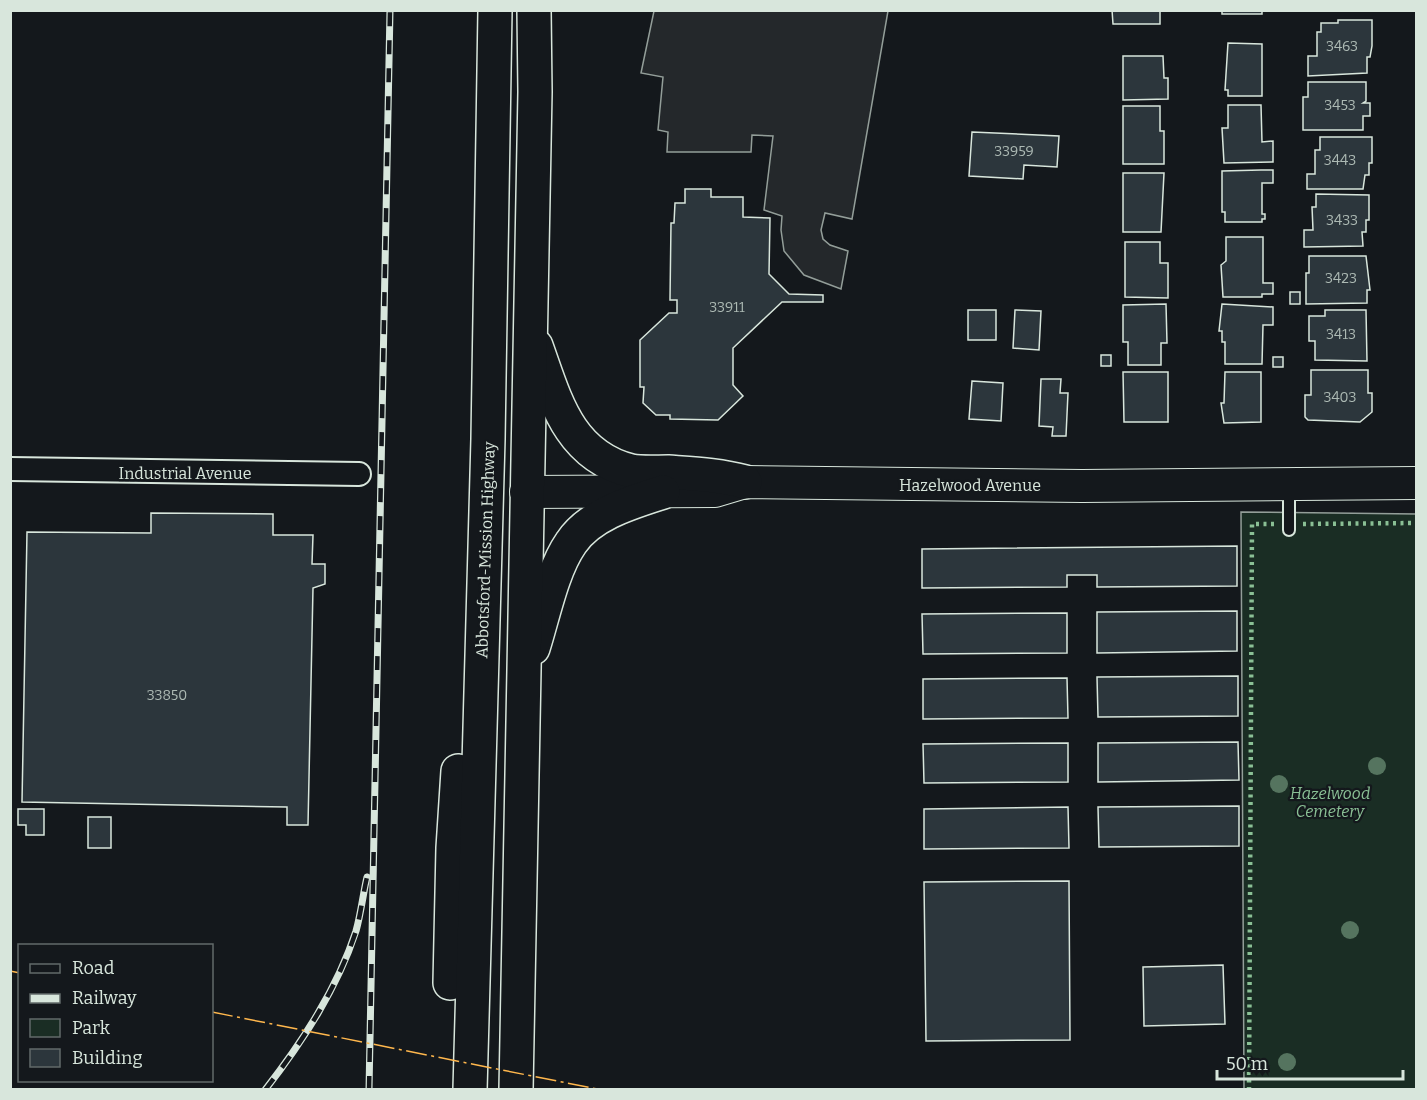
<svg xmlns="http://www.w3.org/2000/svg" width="1427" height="1100" viewBox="0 0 1427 1100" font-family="Bitter,serif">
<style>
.green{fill:#1a2d24;stroke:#939e99;stroke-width:1.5}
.parking{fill:#24282b;stroke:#939e99;stroke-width:1.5}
.building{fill:#2c363c;stroke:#d8e6dc;stroke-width:1.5}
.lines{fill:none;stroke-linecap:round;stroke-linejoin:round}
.lane-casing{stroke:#d8e6dc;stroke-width:14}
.street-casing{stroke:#d8e6dc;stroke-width:26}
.secondary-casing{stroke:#d8e6dc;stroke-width:34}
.highway-casing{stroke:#d8e6dc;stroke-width:36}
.lane{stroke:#14181c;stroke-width:10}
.street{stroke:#14181c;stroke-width:22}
.secondary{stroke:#14181c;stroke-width:32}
.highway{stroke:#14181c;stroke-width:33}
.rail-casing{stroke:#d8e6dc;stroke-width:7}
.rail{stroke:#14181c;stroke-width:4.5;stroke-dasharray:14;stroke-linecap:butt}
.hedge{stroke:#8ac095;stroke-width:4.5;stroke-dasharray:3 4.5;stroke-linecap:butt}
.power{stroke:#ffb74d;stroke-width:1.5;stroke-dasharray:21 4.5 3 4.5;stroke-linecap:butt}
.tree{fill:#55745f}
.labels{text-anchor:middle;stroke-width:4.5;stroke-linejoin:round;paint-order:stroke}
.number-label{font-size:14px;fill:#adbab4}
.street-label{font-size:16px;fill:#d8e6dc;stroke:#14181c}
.park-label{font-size:16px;font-style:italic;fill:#8ac095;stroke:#14181c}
</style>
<rect width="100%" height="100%" fill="#14181c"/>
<polygon class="green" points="1241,512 1416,514 1416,1089 1244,1089"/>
<polygon class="parking" points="654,11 888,11 852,219 825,213 821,230 823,239 830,245 848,251 841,289 804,275 784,251 781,230 782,216 764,210 773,136 752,135 751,152 667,152 668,132 658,130 663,77 641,73"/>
<g class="building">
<polygon points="1112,10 1160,10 1160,24 1113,24"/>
<rect x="1222" y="10" width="40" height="4"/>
<polygon points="1338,20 1372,20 1372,46 1370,57 1367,57 1367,73 1308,76 1308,56 1317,56 1317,32 1321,32 1321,23 1338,23"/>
<polygon points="1228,43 1262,44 1262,96 1228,96 1228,90 1225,90"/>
<polygon points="1123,56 1163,56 1164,78 1168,78 1168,99 1123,100"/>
<polygon points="1308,82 1366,82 1366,101 1363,103 1370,103 1370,116 1363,116 1363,130 1303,130 1303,97 1308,97"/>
<polygon points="1228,105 1261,105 1262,142 1273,141 1273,162 1224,163 1222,128 1228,128"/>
<polygon points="1123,106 1160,106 1160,131 1164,131 1164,164 1123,164"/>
<polygon points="972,132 1059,136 1057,167 1024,165 1023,179 969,176"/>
<polygon points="1320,137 1372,137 1372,163 1369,163 1369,175 1365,175 1363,189 1307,189 1307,174 1315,174 1315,150 1320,150"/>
<polygon points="1261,170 1273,170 1273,183 1262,183 1262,214 1265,214 1265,219 1262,219 1262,222 1225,222 1225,212 1222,212 1222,171"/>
<polygon points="1123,173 1164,173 1161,232 1123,232"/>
<polygon points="685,189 711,189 711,197 743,197 743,217 770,218 769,274 789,294 823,295 823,302 782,302 733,348 733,385 743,396 718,420 670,419 670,415 656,415 643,403 644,387 640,387 640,340 669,313 677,313 677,300 670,300 671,223 674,223 675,203 685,203"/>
<polygon points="1316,194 1369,195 1369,220 1366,220 1366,232 1362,232 1363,246 1304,247 1304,230 1313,230 1312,207 1316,207"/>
<polygon points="1226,237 1263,237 1263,283 1273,283 1273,294 1262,294 1262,297 1223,297 1221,265 1226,261"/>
<polygon points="1125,242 1160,242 1160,263 1168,263 1168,298 1125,297"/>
<polygon points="1309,256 1366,256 1370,290 1367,290 1367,303 1306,304 1306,273 1309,273"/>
<rect x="1290" y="292" width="10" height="12"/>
<polygon points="1166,304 1167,343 1161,343 1161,365 1128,365 1128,342 1123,342 1123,305"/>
<polygon points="1222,304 1273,307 1273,325 1263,325 1262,364 1225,364 1225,342 1222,342 1222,331 1219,331"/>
<rect x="968" y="310" width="28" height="30"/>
<polygon points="1015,310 1041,311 1039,350 1013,348"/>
<polygon points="1325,310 1366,310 1367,361 1315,360 1315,341 1309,341 1309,316 1325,316"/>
<rect x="1101" y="355" width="10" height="11"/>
<rect x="1273" y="357" width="10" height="10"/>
<polygon points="1311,370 1368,370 1368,393 1372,393 1372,412 1360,422 1308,420 1305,417 1305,395 1311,395"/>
<polygon points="1123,372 1168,372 1168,422 1124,422"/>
<polygon points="1225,372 1261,372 1261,422 1224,423 1221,403 1224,403"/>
<polygon points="1041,379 1061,379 1060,393 1068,393 1066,436 1052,436 1053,427 1039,426"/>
<polygon points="972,381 1003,383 1001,421 969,419"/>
<polygon points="151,513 273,514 273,535 313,535 312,564 325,564 325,584 313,588 308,825 287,825 287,807 22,802 27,532 151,533"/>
<polygon points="1237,546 1237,586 1097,587 1097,575 1067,575 1067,587 922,588 922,549"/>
<polygon points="1237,611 1237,651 1097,653 1097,612"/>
<polygon points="1067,613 1067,653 923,654 922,614"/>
<polygon points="1238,676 1238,716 1098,717 1097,677"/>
<polygon points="1067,678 1068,718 923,719 923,679"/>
<polygon points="1238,742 1239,780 1098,782 1098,743"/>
<polygon points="1068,743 1068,782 924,783 923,744"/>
<polygon points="1239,806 1239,846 1099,847 1098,807"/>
<polygon points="1068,807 1069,848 924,849 924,809"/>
<polygon points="18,809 44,809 44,835 26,835 26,825 18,825"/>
<rect x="88" y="817" width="23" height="31"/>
<polygon points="1069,881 1070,1040 926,1041 924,882"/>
<polygon points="1223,965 1225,1024 1144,1026 1143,967"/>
</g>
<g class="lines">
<g class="lane-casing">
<polyline id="lane" points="1289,530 1289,487"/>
</g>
<g class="street-casing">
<polyline id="street" points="10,469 359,474"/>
</g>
<g class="secondary-casing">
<polyline id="secondary" points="526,492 715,491 745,482 1082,486 1416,483"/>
</g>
<g class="highway-casing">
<g id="highway">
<path d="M536,346C555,399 568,455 631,471C642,473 656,472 668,472C695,474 719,475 745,482"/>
<path d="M533,648C543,617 552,570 571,543C590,514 632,502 663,492"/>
<polyline points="450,983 453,848 458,771"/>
<polyline points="470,1090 488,439 495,10"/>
<polyline points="516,1090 535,92 534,10"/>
</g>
</g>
<use href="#lane" class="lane"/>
<use href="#street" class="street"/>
<use href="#secondary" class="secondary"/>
<use href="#highway" class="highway"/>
<g class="rail-casing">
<g id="rail">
<path d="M265,1090C303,1041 337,989 356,931C361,913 363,894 367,877"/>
<polyline points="369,1090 390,10"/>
</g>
</g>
<use href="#rail" class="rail"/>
<g class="hedge">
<polyline points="1303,524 1416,523"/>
<polyline points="1249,1090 1252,524 1278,524"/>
</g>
<g class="power">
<polyline points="10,971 20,973"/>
<polyline points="212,1012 602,1090"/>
</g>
</g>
<g class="tree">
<circle cx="1377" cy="766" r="9"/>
<circle cx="1279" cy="784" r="9"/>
<circle cx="1350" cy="930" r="9"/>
<circle cx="1287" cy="1062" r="9"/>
</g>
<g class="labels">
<g class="number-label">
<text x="1342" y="51">3463</text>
<text x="1340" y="110">3453</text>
<text x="1014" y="156">33959</text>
<text x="1340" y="165">3443</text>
<text x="1342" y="225">3433</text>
<text x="1341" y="283">3423</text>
<text x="727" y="312">33911</text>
<text x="1341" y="339">3413</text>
<text x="1340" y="402">3403</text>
<text x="167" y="700">33850</text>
</g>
<g class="street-label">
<text x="185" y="479">Industrial Avenue</text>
<text x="970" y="491">Hazelwood Avenue</text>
<text transform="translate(485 550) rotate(-88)" y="6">Abbotsford-Mission Highway</text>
</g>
<g class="park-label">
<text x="1330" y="799">Hazelwood<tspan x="1330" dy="18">Cemetery</tspan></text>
</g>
</g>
<rect width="1427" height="1100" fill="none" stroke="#d8e6dc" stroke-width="24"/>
<rect x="18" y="944" width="195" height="138" fill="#14181c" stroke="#626a69" stroke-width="1.5"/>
<rect x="30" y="964" width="30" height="9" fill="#14181c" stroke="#626a69" stroke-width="1.5"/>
<text x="72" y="974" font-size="18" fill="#d8e6dc">Road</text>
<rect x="30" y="994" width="30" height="9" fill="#d8e6dc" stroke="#626a69" stroke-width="1.5"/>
<text x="72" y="1004" font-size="18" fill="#d8e6dc">Railway</text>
<rect x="30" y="1019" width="30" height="18" fill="#1a2d24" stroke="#626a69" stroke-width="1.5"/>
<text x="72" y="1034" font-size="18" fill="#d8e6dc">Park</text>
<rect x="30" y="1049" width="30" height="18" fill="#2c363c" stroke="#626a69" stroke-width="1.5"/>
<text x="72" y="1064" font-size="18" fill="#d8e6dc">Building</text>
<path d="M1217 1070v9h186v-9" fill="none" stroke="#d8e6dc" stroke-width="3"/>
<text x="1226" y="1070" font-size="18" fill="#d8e6dc" stroke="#14181c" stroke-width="4.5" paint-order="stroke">50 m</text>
</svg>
